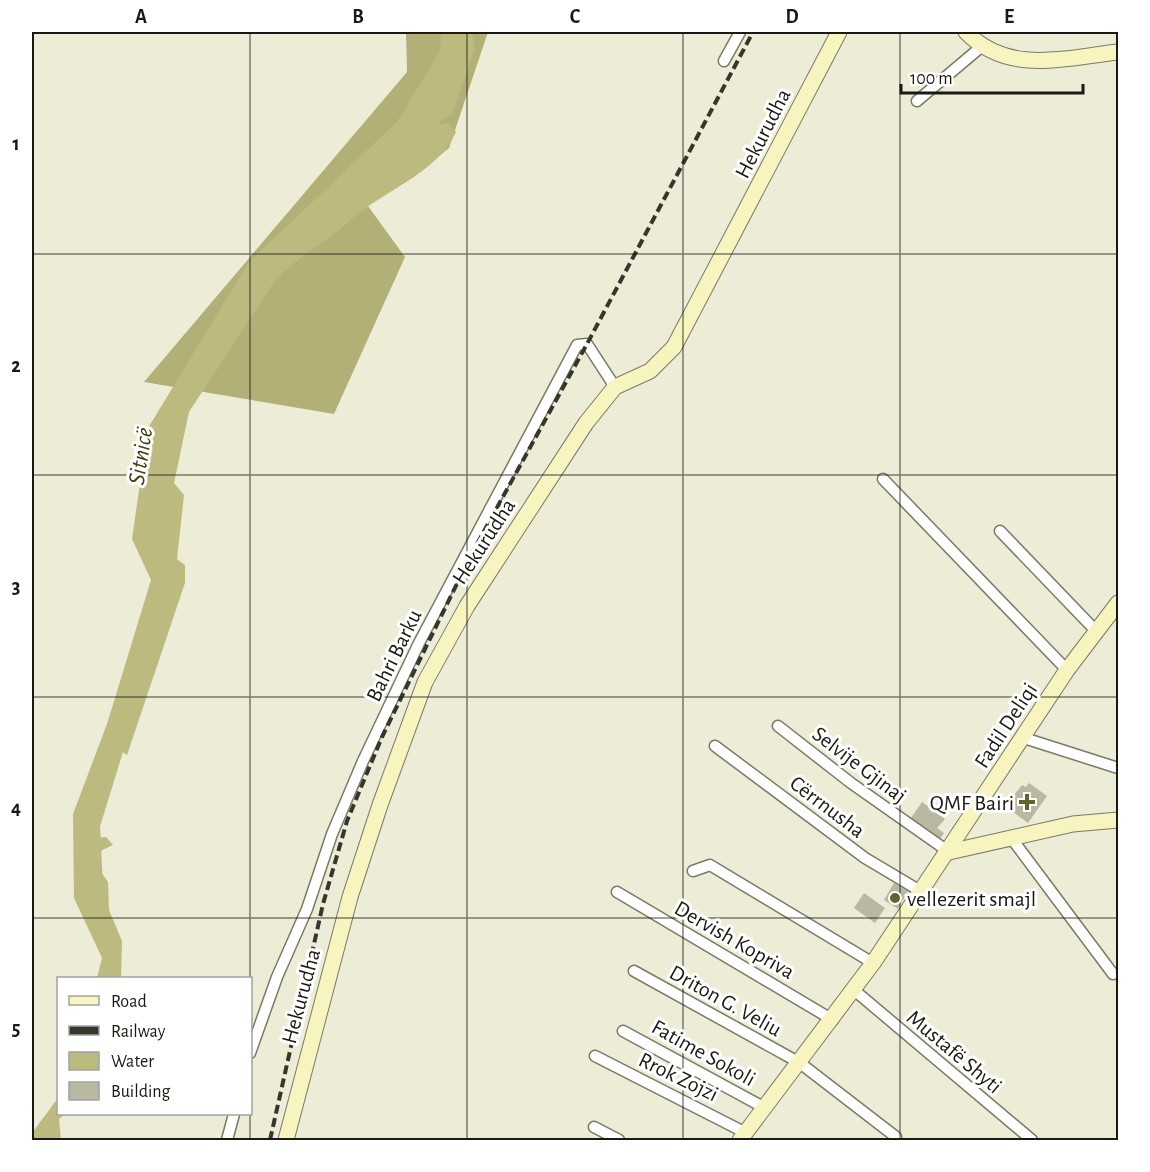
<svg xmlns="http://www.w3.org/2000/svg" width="1150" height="1172" viewBox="0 0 1150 1172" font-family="'Alegreya Sans',sans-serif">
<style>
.forest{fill:#b3b077}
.water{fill:#bdba80}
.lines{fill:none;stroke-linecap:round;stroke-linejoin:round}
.river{stroke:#bdba80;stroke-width:22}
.building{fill:#b8b8a3}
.street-casing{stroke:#7a7a66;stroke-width:13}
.secondary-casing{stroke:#7a7a66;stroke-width:17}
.street{stroke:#fff;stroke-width:10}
.secondary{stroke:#f8f4c0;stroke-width:15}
.rail{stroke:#36362c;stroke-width:4;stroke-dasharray:9 4.5;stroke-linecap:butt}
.grid{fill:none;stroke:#1a1a12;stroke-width:1.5;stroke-opacity:0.55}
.poi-dot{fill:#65622f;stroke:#fff;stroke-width:2}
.labels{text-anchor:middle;stroke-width:6;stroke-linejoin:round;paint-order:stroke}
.street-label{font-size:22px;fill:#1a1a12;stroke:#fff}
.poi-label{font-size:22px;fill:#1a1a12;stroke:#fff;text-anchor:end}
.water-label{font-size:24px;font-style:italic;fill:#3e3b0d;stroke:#fff}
.neatline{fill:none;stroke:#1a1a12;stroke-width:2}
.grid-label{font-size:20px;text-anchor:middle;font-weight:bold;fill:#1a1a12}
</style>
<rect width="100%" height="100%" fill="#edecd7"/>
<polygon class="forest" points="406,32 488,32 449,148 415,176 368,206 405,257 334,414 144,382 407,72"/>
<g class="water">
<path d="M441,32H472L475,49L452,114L437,124H449L456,132C440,167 400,184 370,205C355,215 342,229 327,239C309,252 292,263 276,279L189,412L174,483L184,495L177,559L185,565V583L127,755L116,748L102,757L98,783L110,792L96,814L97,838L106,837L113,845L90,856L108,882L109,910L122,941L121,978H97L102,958L74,898L73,814L107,724L151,580L132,539L148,428L249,262L397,122L440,51Z"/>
<polygon points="58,1098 58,1114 65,1114 59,1119 61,1140 32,1140 32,1133"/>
</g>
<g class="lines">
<polyline class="river" points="92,887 89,825 121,721"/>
</g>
<g class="building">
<polygon points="1029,783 1047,796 1028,823 1010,810 1014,803 1010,800 1022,785 1026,787"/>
<polygon points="922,802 945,819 937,828 944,833 937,844 908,822"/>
<polygon points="894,883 908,891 898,909 884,900"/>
<polygon points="864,893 885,908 875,923 854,908"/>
</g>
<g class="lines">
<g class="street-casing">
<g id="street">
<polyline points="724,61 740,32"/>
<polyline points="917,101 981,47"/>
<polyline points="883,479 1067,670"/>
<polyline points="1000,531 1096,631"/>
<polyline points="778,726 851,783 949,852"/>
<polyline points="1024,738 1118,768"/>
<polyline points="715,746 865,858 922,892"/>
<polyline points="1012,839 1113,974"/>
<polyline points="693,871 710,865 873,963"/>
<polyline points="617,892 833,1020"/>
<polyline points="634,971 800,1063 896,1137"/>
<polyline points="854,990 1032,1140"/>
<polyline points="623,1031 765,1108"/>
<polyline points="250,1053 277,977 307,909 332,834 363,761 419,643 577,345 587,344 615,387"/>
<polyline points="595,1056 746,1133"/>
<polyline points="594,1127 619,1140"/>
<polyline points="227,1140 234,1114"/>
</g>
</g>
<g class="secondary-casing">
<g id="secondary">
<path d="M966,32C1008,75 1064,58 1118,52"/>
<polyline points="949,852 1073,824 1118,820"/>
<polyline points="286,1140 350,897 380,805 425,682 467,606 586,423 615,387 650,371 674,347 839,32"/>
<polyline points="740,1140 873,963 1067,670 1118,603"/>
</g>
</g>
<use href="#street" class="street"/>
<use href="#secondary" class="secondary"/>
<polyline class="rail" points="270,1140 323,904 347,821 382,737 472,553 587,344 753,32"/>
</g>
<path class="grid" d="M250,32V978M467,32V1140M683,32V1140M900,32V1140M32,254H1118M32,475H1118M32,697H1118M32,918H1118M250,1114V1140"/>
<g class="poi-dot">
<path d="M1024 793h6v6h6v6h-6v6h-6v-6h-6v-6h6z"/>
<circle cx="895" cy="898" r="6"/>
</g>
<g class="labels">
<g class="street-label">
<text transform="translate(762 133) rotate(-63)" y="8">Hekurudha</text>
<text transform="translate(483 541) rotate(-57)" y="8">Hekurudha</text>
<text transform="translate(393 655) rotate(-64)" y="8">Bahri Barku</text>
<text transform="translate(1005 725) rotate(-57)" y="8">Fadil Deliqi</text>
<text transform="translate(860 764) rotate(37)" y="8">Selvije Gjinaj</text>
<text transform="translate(828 806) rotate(37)" y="8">Cërrnusha</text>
<text transform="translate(735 939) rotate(30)" y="8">Dervish Kopriva</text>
<text transform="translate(300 996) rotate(-75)" y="8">Hekurudha</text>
<text transform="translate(726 1000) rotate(29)" y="8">Driton G. Veliu</text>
<text transform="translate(955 1051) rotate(40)" y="8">Mustafë Shyti</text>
<text transform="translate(704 1052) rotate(29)" y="8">Fatime Sokoli</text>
<text transform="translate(679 1076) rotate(26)" y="8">Rrok Zojzi</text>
</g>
<g class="poi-label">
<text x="1014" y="810">QMF Bairi</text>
<text x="907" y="906" text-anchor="start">vellezerit smajl</text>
</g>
<g class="water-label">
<text transform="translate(140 456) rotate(-81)" y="8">Sitnicë</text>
</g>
</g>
<rect width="1150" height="1172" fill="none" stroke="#ffffff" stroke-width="66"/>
<rect x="57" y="977" width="195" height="138" fill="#ffffff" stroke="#a3a3a0" stroke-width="1.5"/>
<rect x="69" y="996" width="30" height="9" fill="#f8f4c0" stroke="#a3a3a0" stroke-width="1.5"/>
<text x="111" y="1007" font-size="18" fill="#1a1a12">Road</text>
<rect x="69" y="1026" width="30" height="9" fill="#36362c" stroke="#a3a3a0" stroke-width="1.5"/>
<text x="111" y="1037" font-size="18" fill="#1a1a12">Railway</text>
<rect x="69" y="1052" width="30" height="18" fill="#bdba80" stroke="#a3a3a0" stroke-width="1.5"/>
<text x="111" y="1067" font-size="18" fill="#1a1a12">Water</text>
<rect x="69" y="1082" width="30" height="18" fill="#b8b8a3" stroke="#a3a3a0" stroke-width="1.5"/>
<text x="111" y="1097" font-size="18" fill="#1a1a12">Building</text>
<path d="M901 84v9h182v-9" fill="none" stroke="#1a1a12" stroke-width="3"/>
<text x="910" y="84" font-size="18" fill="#1a1a12" stroke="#ffffff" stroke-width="4.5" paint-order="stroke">100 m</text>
<rect x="33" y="33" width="1084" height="1106" class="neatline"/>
<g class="grid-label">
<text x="141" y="23">A</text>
<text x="358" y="23">B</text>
<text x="575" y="23">C</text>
<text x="792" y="23">D</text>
<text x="1009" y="23">E</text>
<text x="16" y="150">1</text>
<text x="16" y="372">2</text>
<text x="16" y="593">3</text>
<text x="16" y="814">4</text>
<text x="16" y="1035">5</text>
</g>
</svg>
